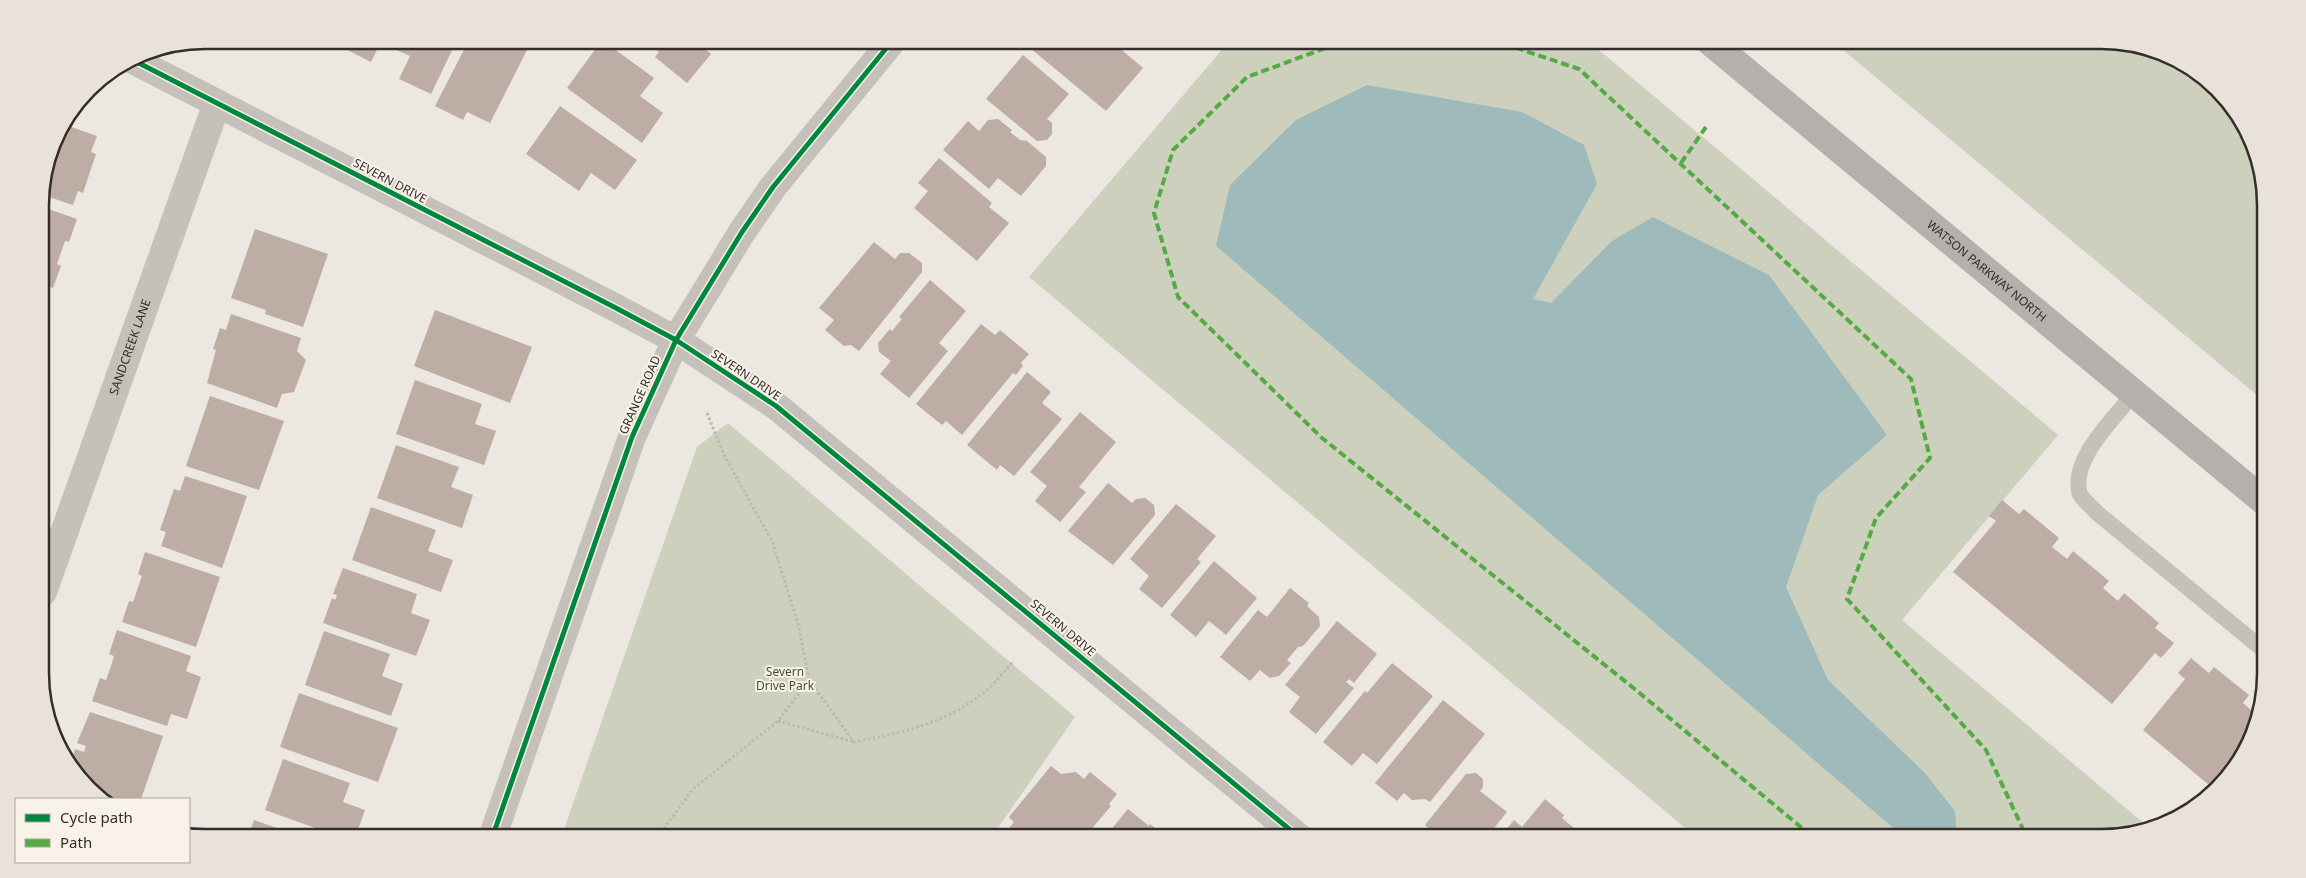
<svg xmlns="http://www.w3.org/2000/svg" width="2306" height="878" viewBox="0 0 2306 878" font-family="'Noto Sans',sans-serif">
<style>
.green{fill:#ccd0bc}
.water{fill:#9fbaba}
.building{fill:#beada4}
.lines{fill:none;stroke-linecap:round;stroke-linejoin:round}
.path{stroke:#bdb8b3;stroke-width:3;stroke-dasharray:2.5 2.5;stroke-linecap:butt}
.lane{stroke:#c5c0ba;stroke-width:16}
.street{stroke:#c5c0ba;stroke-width:28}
.secondary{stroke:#b5b0ab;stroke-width:28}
.quiet{stroke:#54ab44;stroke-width:4;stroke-dasharray:8 4;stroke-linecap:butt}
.cycleway-casing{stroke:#f8f2e9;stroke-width:8}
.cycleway{stroke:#00873e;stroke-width:5}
.labels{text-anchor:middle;stroke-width:4;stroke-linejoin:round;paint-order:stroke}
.street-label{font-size:12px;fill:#352d29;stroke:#f8f2e9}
.park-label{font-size:12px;fill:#43512f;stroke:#f8f2e9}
.rim{fill:none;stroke:#352d29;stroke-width:2.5}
</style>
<rect width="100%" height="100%" fill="#ece7e1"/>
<g class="green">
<polygon points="1230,40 1587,40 2058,435 1902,620 2151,829 2112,838 1697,838 1029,277"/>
<polygon points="1831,40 2101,40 2154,49 2225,96 2249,132 2265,183 2265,402"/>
<polygon points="728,423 1075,717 991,838 561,838 697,447"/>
</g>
<polygon class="water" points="1367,85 1522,112 1584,145 1597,184 1533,299 1551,303 1612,241 1653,217 1769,275 1887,435 1818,495 1786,587 1828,680 1924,772 1955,811 1957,835 1954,838 1905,838 1216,246 1230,185 1296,120"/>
<g class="building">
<polygon points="328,40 382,40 371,62"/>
<polygon points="396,40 457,40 431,94 399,79 410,56 392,48"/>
<polygon points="469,40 532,40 490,123 467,112 463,120 435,106"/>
<polygon points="602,40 654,78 640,96 663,113 642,143 567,88"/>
<polygon points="644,40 707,40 702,46 711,54 687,83 655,57 659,52"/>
<polygon points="1036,40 1110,40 1143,68 1106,111 1030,48"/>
<polygon points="1023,55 1069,94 1047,119 1052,123 1052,134 1047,140 1037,141 986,99"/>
<polygon points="560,106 637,160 615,190 591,173 579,191 526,154"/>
<polygon points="998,119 1012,130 1010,132 1020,140 1027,141 1046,157 1046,166 1021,196 998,178 989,189 943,150 968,121 979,131 988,120"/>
<polygon points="63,124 97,136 91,152 96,154 83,193 78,191 73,205 40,194 57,132"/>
<polygon points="939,158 992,203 989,207 1009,223 977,261 914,208 928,191 918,183"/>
<polygon points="40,206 77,219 69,242 65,241 57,264 61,266 53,288 41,284"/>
<polygon points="255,229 328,254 303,327 265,314 266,310 231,298"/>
<polygon points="874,242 895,259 900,253 909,253 922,263 922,272 859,351 851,345 844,346 825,330 834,320 819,308"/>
<polygon points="930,280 966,311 939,343 948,351 909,398 880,374 891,361 879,352 878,343 890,329 892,331 902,319 899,317"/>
<polygon points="435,310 532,347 510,403 414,366"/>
<polygon points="231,314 301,338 297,351 306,360 294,392 282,394 277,408 207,383 216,350 213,349 220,328 226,330"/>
<polygon points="981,324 995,335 1000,330 1029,354 1021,363 1023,366 1016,375 1013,373 962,435 946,421 942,425 916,404"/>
<polygon points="1027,372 1051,392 1042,403 1062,419 1014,476 1000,465 997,470 967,445"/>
<polygon points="415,380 482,404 475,424 496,431 484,465 396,434"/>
<polygon points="210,396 284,421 259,490 186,466"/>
<polygon points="1080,412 1116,442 1079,487 1086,492 1060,522 1035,501 1047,486 1030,472"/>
<polygon points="396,445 459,467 451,487 473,495 462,528 377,498"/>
<polygon points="185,476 247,496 222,568 161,546 166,532 160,530 174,489 180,491"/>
<polygon points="1108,483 1132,503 1136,499 1145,498 1154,505 1155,515 1113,565 1068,531"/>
<polygon points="2002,500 2019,514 2024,509 2059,538 2052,547 2067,559 2073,551 2109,581 2103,588 2118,601 2124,593 2159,623 2155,628 2174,643 2161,658 2155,653 2112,704 1953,572 1996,521 1989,516"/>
<polygon points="1176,504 1216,536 1197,559 1201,562 1162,608 1139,589 1149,576 1130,559"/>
<polygon points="371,507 436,530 428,551 453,560 441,592 352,560"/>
<polygon points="145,552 220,577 196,647 122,622 129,601 133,602 142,576 138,574"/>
<polygon points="1214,561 1257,598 1226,635 1209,621 1196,637 1170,615"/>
<polygon points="343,568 417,594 411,613 430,620 416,656 323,623 332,598 335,600 337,595 333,594"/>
<polygon points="1290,588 1309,603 1307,606 1319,617 1320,626 1303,646 1298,647 1287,660 1291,663 1279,676 1270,678 1260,670 1250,681 1220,657 1258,610 1267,617"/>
<polygon points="1337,621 1377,654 1354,683 1349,679 1346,682 1354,688 1316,734 1289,712 1300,697 1285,685"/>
<polygon points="117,630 191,656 186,671 201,677 187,719 171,714 167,726 92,701 100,678 106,680 110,669 114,656 109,654"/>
<polygon points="324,631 390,654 382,676 403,684 391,716 305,685"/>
<polygon points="2191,658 2209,673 2214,667 2249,695 2243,703 2259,717 2257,726 2238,765 2215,790 2143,730 2185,679 2178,673"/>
<polygon points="1392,663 1433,696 1377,764 1363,753 1352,766 1323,742 1365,691 1367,693"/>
<polygon points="299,693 398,728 378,782 280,747"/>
<polygon points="1443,700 1485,734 1430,802 1425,799 1412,800 1404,793 1397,801 1375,783"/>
<polygon points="90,712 163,736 141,799 116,799 99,794 81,782 71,762 75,749 84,752 86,746 77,743"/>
<polygon points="283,759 350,783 343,802 365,810 355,838 328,838 317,834 318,829 265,810"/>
<polygon points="1051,766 1061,774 1076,772 1084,779 1090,772 1117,794 1109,804 1111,806 1084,838 1005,838 1004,834 1014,822 1009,817"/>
<polygon points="1476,773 1483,779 1483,787 1480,791 1507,812 1486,838 1440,838 1425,825 1466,774"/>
<polygon points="1545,799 1564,815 1562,818 1575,829 1575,838 1499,838 1514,820 1522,827"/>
<polygon points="1128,809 1149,826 1150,824 1167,838 1104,838"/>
<polygon points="254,820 306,838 248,838"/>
</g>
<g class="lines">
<g class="path">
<polyline points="707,413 724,455 772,541 799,627 809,680"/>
<polyline points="778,721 854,742"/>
<path d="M662,838V831L693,789L778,721L809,680L854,742C901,733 944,724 982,694C994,685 1004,671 1014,661"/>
</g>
<path class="lane" d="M2134,393C2115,418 2072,457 2079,491C2080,498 2091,506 2096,512L2266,652"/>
<g class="street">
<polyline points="131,59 616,308 676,340 776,406 1300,838"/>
<path id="s1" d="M43,592L217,103"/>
<polyline points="492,838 632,437 676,340 742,232 773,187 893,40"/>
</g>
<path class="secondary" id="s2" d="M1708,40L2265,502"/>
<g class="quiet">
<polyline points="1360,40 1339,43 1247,77 1173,150 1154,213 1178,297 1322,438 1631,686 1814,838"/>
<polyline points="1493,40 1579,69 1911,379 1930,458 1876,518 1847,599 1986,750 2022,827 2020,838"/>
<polyline points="1681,163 1706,127"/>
</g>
<g class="cycleway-casing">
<g id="cycleway">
<polyline points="131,59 616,308 676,340 776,406 1300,838"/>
<polyline points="492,838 632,437 676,340 742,232 773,187 893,40"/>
</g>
</g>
<use href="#cycleway" class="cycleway"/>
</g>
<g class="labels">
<g class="street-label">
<text transform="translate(390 181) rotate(28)" y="4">SEVERN DRIVE</text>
<text dy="4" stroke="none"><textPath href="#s2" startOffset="362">WATSON PARKWAY NORTH</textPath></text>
<text dy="4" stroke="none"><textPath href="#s1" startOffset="260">SANDCREEK LANE</textPath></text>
<text transform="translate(746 375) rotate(34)" y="4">SEVERN DRIVE</text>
<text transform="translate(640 395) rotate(-66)" y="4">GRANGE ROAD</text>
<text transform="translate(1063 628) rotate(40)" y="4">SEVERN DRIVE</text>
</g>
<g class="park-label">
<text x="785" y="676">Severn<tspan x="785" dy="14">Drive Park</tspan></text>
</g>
</g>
<path d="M0 0H2306V878H0ZM205 49H2101A156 156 0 0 1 2257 205V673A156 156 0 0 1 2101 829H205A156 156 0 0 1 49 673V205A156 156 0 0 1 205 49Z" fill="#e8e2da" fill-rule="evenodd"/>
<path class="rim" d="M205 49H2101A156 156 0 0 1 2257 205V673A156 156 0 0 1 2101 829H205A156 156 0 0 1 49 673V205A156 156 0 0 1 205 49Z"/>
<rect x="15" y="798" width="175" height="65" fill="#f8f2e9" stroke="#aaa39c"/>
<rect x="25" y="814" width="25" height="8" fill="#00873e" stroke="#aaa39c"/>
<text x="60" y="823" font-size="15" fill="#352d29">Cycle path</text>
<rect x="25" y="839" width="25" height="8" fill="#54ab44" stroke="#aaa39c"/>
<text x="60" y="848" font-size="15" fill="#352d29">Path</text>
</svg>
